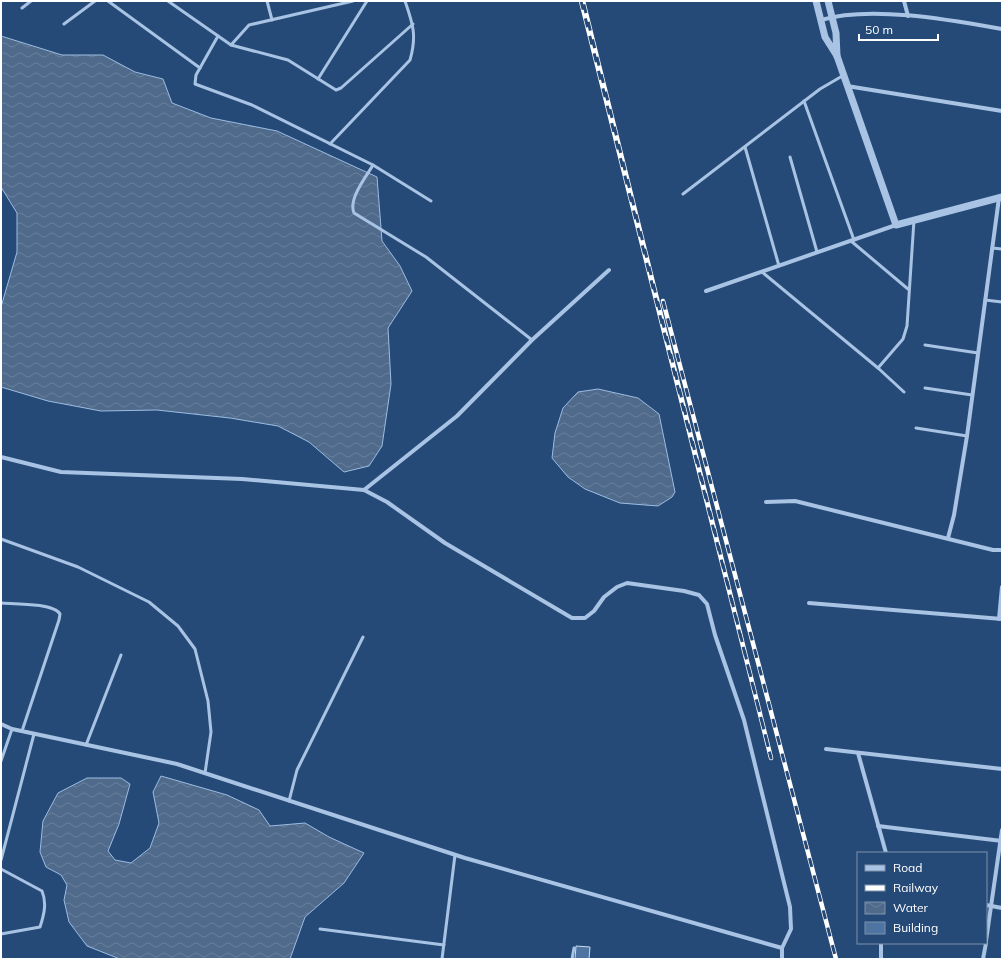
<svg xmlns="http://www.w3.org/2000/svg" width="1003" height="960" viewBox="0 0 1003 960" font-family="Mulish,sans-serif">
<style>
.water{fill:url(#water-waves);stroke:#9cbde3}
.building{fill:#4e74a1;stroke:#cadcf2}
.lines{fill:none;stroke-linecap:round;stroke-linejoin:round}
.service{stroke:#a8c3e3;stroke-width:3}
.minor{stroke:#a8c3e3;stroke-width:4}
.tertiary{stroke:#a8c3e3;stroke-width:7}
.rail-casing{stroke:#fff;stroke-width:4.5}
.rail{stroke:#264a77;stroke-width:3;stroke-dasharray:9;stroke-linecap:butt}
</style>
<defs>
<pattern id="water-waves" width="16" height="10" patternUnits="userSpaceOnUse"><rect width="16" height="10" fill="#4f6a8b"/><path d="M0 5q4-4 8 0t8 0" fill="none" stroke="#69809c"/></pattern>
</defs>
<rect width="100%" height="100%" fill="#264a77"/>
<g class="water">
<polygon points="1,36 62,55 103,55 135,72 163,79 172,103 211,118 277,131 377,177 382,241 400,266 412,291 388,328 391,384 382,446 369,466 344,472 309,442 278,426 230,418 157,410 101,411 48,401 1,387 1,307 17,252 17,213 1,187"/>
<polygon points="598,389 638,398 659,414 675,492 672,497 658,506 620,503 585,489 568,477 552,458 555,433 563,408 578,392"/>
<polygon points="161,776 227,795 259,810 270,826 305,823 329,837 364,853 344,883 305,917 290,959 120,959 87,946 69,922 64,900 67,885 61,875 46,867 40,852 43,821 58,793 87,778 121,778 130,784 119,824 108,851 115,860 131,863 150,848 159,823 153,792"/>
</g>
<polygon class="building" points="576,946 590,947 589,959 575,959"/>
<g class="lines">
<g class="service">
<polyline points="108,1 200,68"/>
<polyline points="168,1 231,45 288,60 336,90 341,88 413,24"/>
<polyline points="267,1 272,20"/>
<polyline points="22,8 31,1"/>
<polyline points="64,24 95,1"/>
<polyline points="218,36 196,75 195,84 252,105 373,165 431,201"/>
<polyline points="231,45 249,25 353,1"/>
<polyline points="318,79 367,1"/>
<polyline points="804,101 854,240"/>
<path d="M330,144L410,60C417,36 413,24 405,1"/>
<polyline points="745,147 779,266"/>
<polyline points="790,157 817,252"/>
<path d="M373,165C366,177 348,199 354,213L426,257L532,340"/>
<polyline points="683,194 820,89 844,75"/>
<polyline points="851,241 908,289"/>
<polyline points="992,248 1002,249"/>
<polyline points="762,272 878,368 904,392"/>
<polyline points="985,300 1002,302"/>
<polyline points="925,345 978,353"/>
<polyline points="878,368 903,339 907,326 914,220"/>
<polyline points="925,388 972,395"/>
<polyline points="916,428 967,436"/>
<polyline points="1,539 78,567 149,602 178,626 195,649 208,701 211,732 205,773"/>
<path d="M1,603C13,604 54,603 60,614L59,620L22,731"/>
<polyline points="86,745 121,655"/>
<polyline points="1,761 12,729"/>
<polyline points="289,801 297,770 363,637"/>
<polyline points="1,860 34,734"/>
<path d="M1,869L42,891C47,903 44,915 40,927L1,934"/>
<polyline points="320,929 444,945"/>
<polyline points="442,959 455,855"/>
<polyline points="572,959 574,948"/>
</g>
<g class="minor">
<polyline points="904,1 908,16"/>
<path d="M821,20C870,5 951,20 1002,29"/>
<polyline points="847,86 1002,111"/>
<polyline points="706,291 896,225"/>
<polyline points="1,457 61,472 242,479 364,490 457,416 532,340 609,270"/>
<polyline points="364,490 387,502 445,543 572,618 585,618 594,611 604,597 617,587 627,583 684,591 699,595 707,604 715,635 744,720 790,907 791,929 782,948 782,959"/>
<polyline points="766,502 795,501 993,550 1002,550"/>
<polyline points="948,538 954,515 967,436 999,198"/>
<polyline points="809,603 1002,619"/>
<polyline points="999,619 1002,587"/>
<polyline points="1,724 12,729 177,764 465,858 782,948"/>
<polyline points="826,749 1002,769"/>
<polyline points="858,753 886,853"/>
<polyline points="878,826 1002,841"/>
<polyline points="986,905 1002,908"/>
<polyline points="986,941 1002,830"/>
<polyline points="881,959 881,943"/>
<polyline points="983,959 986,943"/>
</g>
<g class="tertiary">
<polyline points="816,1 825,37 837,56 896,225 1002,197"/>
<polyline points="828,1 836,33 837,56"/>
</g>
<g class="rail-casing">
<g id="rail">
<polyline points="581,1 771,758 583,1"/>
<polyline points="663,301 836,959"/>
</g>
</g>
<use href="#rail" class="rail"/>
</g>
<rect width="1003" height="960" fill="none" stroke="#ffffff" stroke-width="4"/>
<rect x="857" y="852" width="130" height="92" fill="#264a77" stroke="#7d92ad"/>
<rect x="865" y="865" width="20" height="6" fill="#a8c3e3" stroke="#7d92ad"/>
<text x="893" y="872" font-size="12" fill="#ffffff">Road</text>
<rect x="865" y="885" width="20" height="6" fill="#ffffff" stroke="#7d92ad"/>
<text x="893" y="892" font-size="12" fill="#ffffff">Railway</text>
<rect x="865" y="902" width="20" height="12" fill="url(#water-waves)" stroke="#7d92ad"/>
<text x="893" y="912" font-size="12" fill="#ffffff">Water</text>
<rect x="865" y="922" width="20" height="12" fill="#4e74a1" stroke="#7d92ad"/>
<text x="893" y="932" font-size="12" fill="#ffffff">Building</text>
<path d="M859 34v6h79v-6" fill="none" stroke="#ffffff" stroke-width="2"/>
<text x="865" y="34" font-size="12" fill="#ffffff" stroke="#264a77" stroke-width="3" paint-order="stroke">50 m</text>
</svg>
